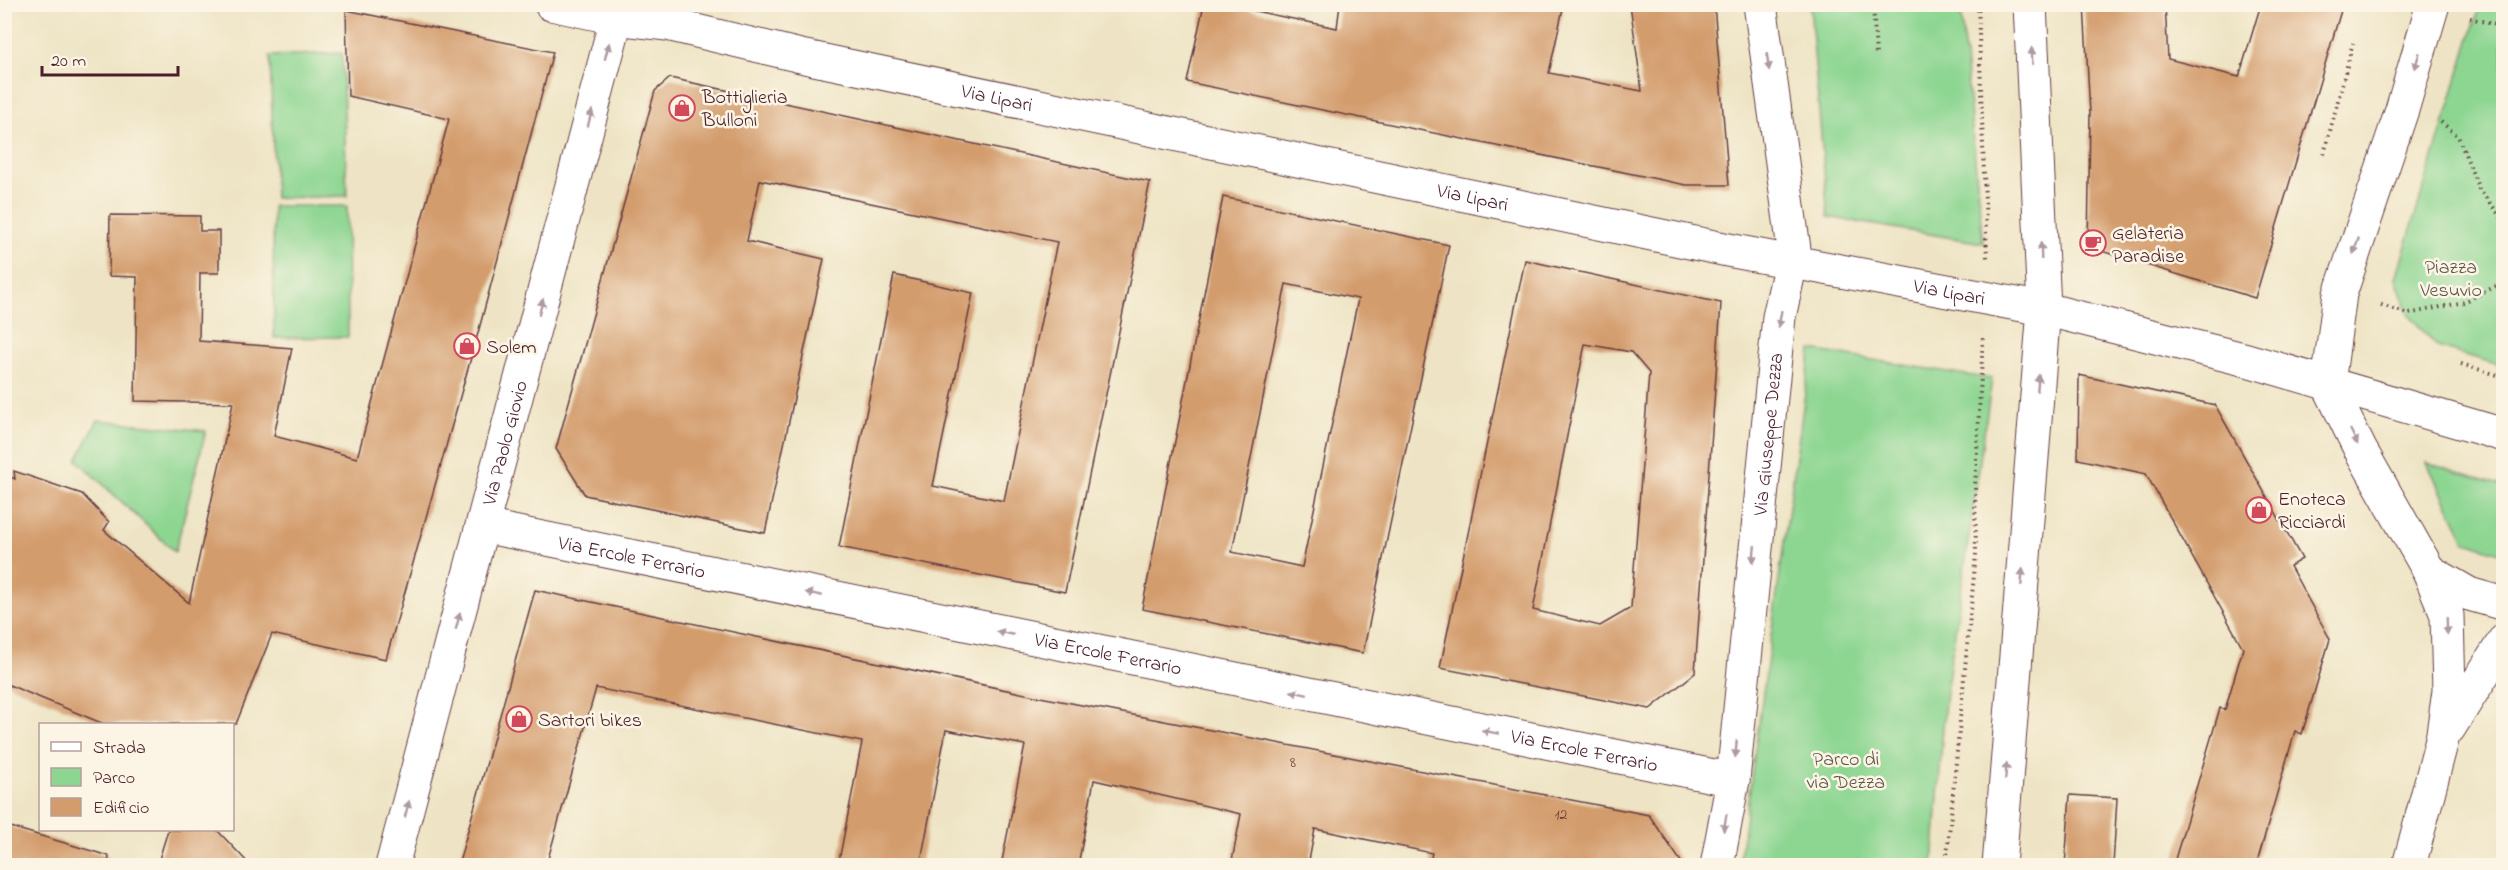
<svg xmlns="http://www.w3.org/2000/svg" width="2508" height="870" viewBox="0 0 2508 870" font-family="'Indie Flower',sans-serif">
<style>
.green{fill:#8dd692;stroke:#6c7a5e;stroke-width:1.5}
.building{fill:#d39c6d;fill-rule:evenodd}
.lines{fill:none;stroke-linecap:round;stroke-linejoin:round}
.street-casing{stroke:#633d42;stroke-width:35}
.path{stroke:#633d42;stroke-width:4;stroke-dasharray:1.5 4.5;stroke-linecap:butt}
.street{stroke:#fff;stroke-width:33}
.tram{stroke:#4a1f2b;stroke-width:1.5}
.oneway{fill:#ae9aa0}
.labels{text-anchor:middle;stroke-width:5;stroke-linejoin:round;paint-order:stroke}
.number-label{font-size:16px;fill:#6c3e3c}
.poi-label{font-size:20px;fill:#4a1f2b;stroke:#fcf5e5;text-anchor:start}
.street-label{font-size:20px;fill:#4a1f2b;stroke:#fcf5e5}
.park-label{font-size:20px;fill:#5e564a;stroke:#fcf5e5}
</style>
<rect width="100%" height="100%" fill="#fcf5e5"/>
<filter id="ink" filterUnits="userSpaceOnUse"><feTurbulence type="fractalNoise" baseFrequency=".0167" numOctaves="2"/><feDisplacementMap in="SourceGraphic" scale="12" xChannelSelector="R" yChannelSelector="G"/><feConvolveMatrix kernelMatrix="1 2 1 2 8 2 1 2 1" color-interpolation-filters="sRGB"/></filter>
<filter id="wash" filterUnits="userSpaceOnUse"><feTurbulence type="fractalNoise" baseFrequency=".008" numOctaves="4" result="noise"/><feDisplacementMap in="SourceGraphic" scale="24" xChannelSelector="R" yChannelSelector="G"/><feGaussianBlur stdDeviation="1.35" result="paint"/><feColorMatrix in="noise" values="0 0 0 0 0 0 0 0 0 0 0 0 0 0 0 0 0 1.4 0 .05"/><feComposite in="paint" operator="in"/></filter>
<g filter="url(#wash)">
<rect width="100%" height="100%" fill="#eee4c5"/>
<g class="green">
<polygon points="1810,5 1960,5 1983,243 1828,217"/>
<polygon points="2480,5 2503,5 2503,366 2438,347 2408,314 2396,278"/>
<polygon points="342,53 347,196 275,198 270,56"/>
<polygon points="273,206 347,206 348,337 274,338"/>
<polygon points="1811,350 1992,379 1945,700 1933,865 1739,865"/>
<polygon points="98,420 206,431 175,552 77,460"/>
<polygon points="2427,463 2503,486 2503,554 2466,542"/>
</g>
<g id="blocks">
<g class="building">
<polygon points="1204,4 1221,4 1337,28 1340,4 1564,4 1549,73 1642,91 1630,4 1714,4 1729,185 1686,185 1187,82"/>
<polygon points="2084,4 2165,4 2168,59 2239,77 2261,4 2343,4 2255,298 2088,247 2090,114"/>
<polygon points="346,10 553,52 478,333 386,659 272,634 236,724 104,724 4,683 4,474 15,479 14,471 82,494 109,522 104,530 189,603 233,403 135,401 137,277 109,276 110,215 200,216 200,231 219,231 219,273 200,273 199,341 292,348 274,436 357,458 449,119 348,96"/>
<polygon points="670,78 1150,182 1065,592 839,547 894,275 973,293 933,486 1004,501 1057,242 760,180 747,241 824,259 765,533 585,495 556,449 655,91"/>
<path d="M1223,197L1449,245L1363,653L1142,609ZM1286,284L1358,299L1302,567L1232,552Z"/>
<path d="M1525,260L1721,303L1695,673L1650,709L1440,668ZM1585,344L1631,352L1649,373L1631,608L1600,626L1533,610Z"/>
<polygon points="2079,375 2215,405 2302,559 2290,566 2330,639 2302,734 2295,731 2256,866 2173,866 2220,708 2225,710 2243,648 2146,474 2078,459"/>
<polygon points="535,590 1035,696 1649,815 1684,866 1429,866 1432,853 1315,829 1308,866 1231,866 1241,814 1094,780 1078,866 1001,866 1025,745 946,730 920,866 838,866 862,742 596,688 546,866 458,866"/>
<polygon points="2070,795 2117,798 2113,866 2065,866"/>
<polygon points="4,825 109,856 108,866 4,866"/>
<polygon points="168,830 217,830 251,866 157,866"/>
</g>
</g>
</g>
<g filter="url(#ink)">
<use href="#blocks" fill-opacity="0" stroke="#633d42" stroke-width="1.5"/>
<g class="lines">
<g class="street-casing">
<g id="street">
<path id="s1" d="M551,4L616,18L667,24L805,57L1728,250L2044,309L2247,360L2504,435"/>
<path id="s2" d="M483,526L1733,780"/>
<polyline points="2429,571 2469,594 2504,604"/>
<polyline points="2449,728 2504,641"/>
<path id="s3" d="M392,866L620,4"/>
<path id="s4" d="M1717,866L1733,780L1779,317L1794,249L1760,4"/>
<polyline points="1999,866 2044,309 2030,4"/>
<polyline points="2409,866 2442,740 2449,691 2447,615 2429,571 2360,449 2328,384 2340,294 2402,110 2433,4"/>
</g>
</g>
<g class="path">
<polyline points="1873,4 1876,55"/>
<polyline points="1978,4 1987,259"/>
<polyline points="2470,18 2504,27"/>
<polyline points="2441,122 2458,136 2479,189 2504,221"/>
<polyline points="2324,154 2353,43"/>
<polyline points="2381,305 2408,314 2464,302 2504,282"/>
<polyline points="2461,364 2504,377"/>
<polyline points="1946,866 1976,554 1975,487 1983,338"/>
</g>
<use href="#street" class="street"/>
<polyline class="tram" points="4,10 12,4"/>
</g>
<defs><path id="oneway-solid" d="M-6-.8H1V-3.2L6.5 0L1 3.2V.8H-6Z" transform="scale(1.5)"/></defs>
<g class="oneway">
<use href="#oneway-solid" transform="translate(607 51) rotate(-75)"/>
<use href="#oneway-solid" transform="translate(2032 56) rotate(-93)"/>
<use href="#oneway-solid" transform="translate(2417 61) rotate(107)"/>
<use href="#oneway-solid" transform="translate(1768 62) rotate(82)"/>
<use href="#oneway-solid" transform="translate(590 118) rotate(-75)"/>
<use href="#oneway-solid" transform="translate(2356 246) rotate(109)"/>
<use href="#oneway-solid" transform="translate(2041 251) rotate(-92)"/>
<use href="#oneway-solid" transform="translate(541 307) rotate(-75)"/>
<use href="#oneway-solid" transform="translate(1780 319) rotate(100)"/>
<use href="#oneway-solid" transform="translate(2038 383) rotate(-85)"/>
<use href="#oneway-solid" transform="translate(2354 437) rotate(64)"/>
<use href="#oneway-solid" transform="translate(1754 554) rotate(96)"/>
<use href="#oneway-solid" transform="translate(2022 577) rotate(-85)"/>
<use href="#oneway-solid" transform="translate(814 594) rotate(-168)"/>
<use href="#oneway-solid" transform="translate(458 621) rotate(-75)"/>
<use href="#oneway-solid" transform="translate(2447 626) rotate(88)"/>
<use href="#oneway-solid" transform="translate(1005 633) rotate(-168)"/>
<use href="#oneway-solid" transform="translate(1299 693) rotate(-168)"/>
<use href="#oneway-solid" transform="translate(1490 732) rotate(-168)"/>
<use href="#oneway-solid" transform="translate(1736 749) rotate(95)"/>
<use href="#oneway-solid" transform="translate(2006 771) rotate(-85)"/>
<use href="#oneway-solid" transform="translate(407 809) rotate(-75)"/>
<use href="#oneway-solid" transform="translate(1725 823) rotate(100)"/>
</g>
</g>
<defs>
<g id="shop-ring" transform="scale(1.35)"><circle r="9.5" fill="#fcf5e5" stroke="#d1495b" stroke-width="1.5"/><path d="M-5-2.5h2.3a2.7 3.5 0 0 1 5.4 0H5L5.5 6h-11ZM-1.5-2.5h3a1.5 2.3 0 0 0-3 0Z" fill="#d1495b"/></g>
<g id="cafe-ring" transform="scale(1.35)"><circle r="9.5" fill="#fcf5e5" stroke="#d1495b" stroke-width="1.5"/><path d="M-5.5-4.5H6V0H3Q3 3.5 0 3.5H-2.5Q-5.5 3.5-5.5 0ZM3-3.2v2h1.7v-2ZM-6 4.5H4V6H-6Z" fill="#d1495b"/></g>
</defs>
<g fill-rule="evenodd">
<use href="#shop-ring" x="682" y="108"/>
<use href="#cafe-ring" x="2093" y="243"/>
<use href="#shop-ring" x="467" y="346"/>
<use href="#shop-ring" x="2259" y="510"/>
<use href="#shop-ring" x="519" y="719"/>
</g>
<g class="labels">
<g class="number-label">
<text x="1293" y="767">8</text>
<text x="1561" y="819">12</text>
</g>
<g class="poi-label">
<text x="702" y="103">Bottiglieria<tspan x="702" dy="23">Bulloni</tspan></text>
<text x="2112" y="239">Gelateria<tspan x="2112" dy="23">Paradise</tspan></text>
<text x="486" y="353">Solem</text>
<text x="2278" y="505">Enoteca<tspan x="2278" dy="23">Ricciardi</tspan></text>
<text x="538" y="726">Sartori bikes</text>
</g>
<g class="street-label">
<text dy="7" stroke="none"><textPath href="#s1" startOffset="456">Via Lipari</textPath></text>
<text dy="7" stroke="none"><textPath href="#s1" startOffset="942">Via Lipari</textPath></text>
<text dy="7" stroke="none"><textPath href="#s1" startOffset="1428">Via Lipari</textPath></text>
<text dy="7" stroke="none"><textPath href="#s4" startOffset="435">Via Giuseppe Dezza</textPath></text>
<text dy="7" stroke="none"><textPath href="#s3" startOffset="438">Via Paolo Giovio</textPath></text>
<text dy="7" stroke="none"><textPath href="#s2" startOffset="152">Via Ercole Ferrario</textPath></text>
<text dy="7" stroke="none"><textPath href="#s2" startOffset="638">Via Ercole Ferrario</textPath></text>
<text dy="7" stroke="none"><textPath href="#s2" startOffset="1124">Via Ercole Ferrario</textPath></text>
</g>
<g class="park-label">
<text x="2451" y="273">Piazza<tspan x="2451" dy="23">Vesuvio</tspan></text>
<text x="1846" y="765">Parco di<tspan x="1846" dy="23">via Dezza</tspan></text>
</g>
</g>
<rect width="2508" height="870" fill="none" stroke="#fcf5e5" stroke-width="24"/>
<rect x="39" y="723" width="195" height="108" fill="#fcf5e5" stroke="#b59f9b" stroke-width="1.5"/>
<rect x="51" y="742" width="30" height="9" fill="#ffffff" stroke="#b59f9b" stroke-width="1.5"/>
<text x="93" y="753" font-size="18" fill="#4a1f2b">Strada</text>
<rect x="51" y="768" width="30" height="18" fill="#8dd692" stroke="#b59f9b" stroke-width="1.5"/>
<text x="93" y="783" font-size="18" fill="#4a1f2b">Parco</text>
<rect x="51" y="798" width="30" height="18" fill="#d39c6d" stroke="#b59f9b" stroke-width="1.5"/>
<text x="93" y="813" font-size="18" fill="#4a1f2b">Edificio</text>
<path d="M42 66v9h136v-9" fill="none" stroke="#4a1f2b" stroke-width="3"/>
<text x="51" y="66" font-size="18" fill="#4a1f2b" stroke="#fcf5e5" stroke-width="4.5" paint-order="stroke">20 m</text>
</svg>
